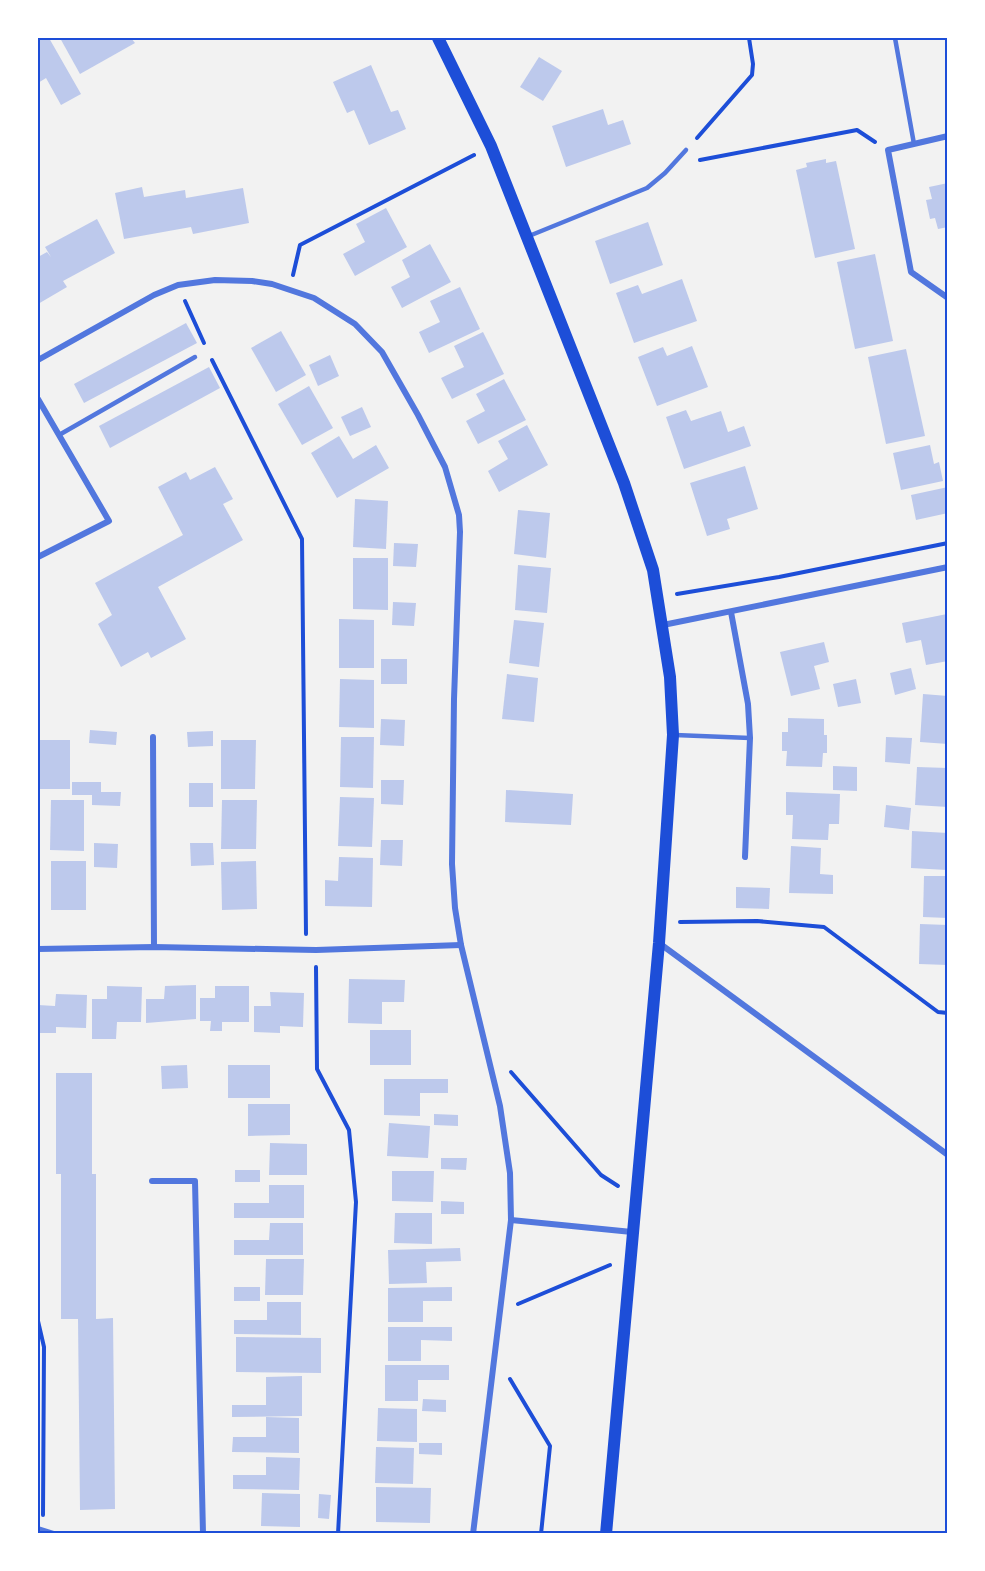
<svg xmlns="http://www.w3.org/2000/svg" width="985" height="1571" viewBox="0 0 985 1571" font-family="Inter,sans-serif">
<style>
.building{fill:#bdc9ec}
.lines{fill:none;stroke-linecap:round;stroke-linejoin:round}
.path{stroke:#1d4ed8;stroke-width:4}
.service{stroke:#5277de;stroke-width:4.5}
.minor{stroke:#5277de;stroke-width:6}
.secondary{stroke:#1d4ed8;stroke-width:12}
.neatline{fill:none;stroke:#1d4ed8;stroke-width:2}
</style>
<rect width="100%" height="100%" fill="#f2f2f2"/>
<g class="building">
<polygon points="38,38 49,38 81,94 61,105 46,78 38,83"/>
<polygon points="60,38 131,38 135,43 80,74"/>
<polygon points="539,57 562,71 543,101 520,87"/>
<polygon points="371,65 391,112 398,110 406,129 369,145 354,110 347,113 333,82"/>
<polygon points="603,109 608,125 623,120 631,144 566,167 552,126"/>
<polygon points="826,159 826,163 836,161 855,249 815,258 796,170 807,167 806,163"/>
<polygon points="948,183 948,227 938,229 935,218 930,219 926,200 932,199 929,187"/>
<polygon points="142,187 144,197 185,190 186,198 243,188 249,223 193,234 191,227 124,239 115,193"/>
<polygon points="386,208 407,247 355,276 343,254 365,242 356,224"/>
<polygon points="97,219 115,253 63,281 67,287 38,304 38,257 47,252 51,257 45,247"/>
<polygon points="648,222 663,265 610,284 595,241"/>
<polygon points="430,244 451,282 402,308 391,287 410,277 402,260"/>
<polygon points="875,254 893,341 855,349 837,262"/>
<polygon points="682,279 697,321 634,343 616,293 638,285 642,294"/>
<polygon points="460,287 480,329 429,353 419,332 440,322 430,301"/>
<polygon points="186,323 197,343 84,403 74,384"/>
<polygon points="281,331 306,375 276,392 251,348"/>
<polygon points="483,332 504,374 452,399 441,378 464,367 454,346"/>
<polygon points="692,346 708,387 657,406 638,357 663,347 667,356"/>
<polygon points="906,349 925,436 886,444 868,357"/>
<polygon points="330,355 339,376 318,386 309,365"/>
<polygon points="209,367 220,388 110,448 99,426"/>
<polygon points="504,379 526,420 478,444 466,421 485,411 476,394"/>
<polygon points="309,386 333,428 302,445 278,404"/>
<polygon points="362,407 371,427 350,436 341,417"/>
<polygon points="686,410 691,421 721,411 728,432 744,426 751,446 684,469 666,417"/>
<polygon points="527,425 548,465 499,492 488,471 508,459 498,441"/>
<polygon points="339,436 353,459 376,445 389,468 337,498 311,453"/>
<polygon points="930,445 934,464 939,462 943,481 901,490 893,453"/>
<polygon points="745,466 758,509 727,519 730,529 707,536 690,483"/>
<polygon points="215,467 233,499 223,504 243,540 158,587 186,639 151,658 148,652 121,667 98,624 112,615 95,583 183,535 158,487 186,472 190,480"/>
<polygon points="948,487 948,513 916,520 911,495"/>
<polygon points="355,499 388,501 386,549 353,547"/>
<polygon points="518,510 550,513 546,558 514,554"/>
<polygon points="394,543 418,544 416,567 393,566"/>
<polygon points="353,558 388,558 388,610 353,609"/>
<polygon points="518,565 551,568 547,613 515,610"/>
<polygon points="393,602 416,603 414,626 392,625"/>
<polygon points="947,614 948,661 926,665 921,640 906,643 902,623"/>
<polygon points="339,619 374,620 374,668 339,668"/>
<polygon points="514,620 544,623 539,667 509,663"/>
<polygon points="824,642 829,662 814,666 820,689 791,696 780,652"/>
<rect x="381" y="659" width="26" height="25"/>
<polygon points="911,668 916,689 895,695 890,673"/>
<polygon points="507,674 538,678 534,722 502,719"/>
<polygon points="340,679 374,680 374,728 339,727"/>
<polygon points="856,679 861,703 838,707 833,684"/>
<polygon points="923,694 948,696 948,744 920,742"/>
<polygon points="788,718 824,719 824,735 827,735 827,753 823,753 822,767 786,766 787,751 782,751 782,732 788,732"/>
<polygon points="381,719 405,720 404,746 380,745"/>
<polygon points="90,730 117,732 116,745 89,743"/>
<polygon points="213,731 213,746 188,747 187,732"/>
<polygon points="341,737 374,737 373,788 340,787"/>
<polygon points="886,737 912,738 910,764 885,762"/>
<rect x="38" y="740" width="32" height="49"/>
<polygon points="221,740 256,740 255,789 221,789"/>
<polygon points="833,766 857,767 857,791 833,790"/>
<polygon points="917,767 948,768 948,807 915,805"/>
<polygon points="381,780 404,780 403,805 381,804"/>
<polygon points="72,782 101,782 101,792 121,792 120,806 92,805 92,795 72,795"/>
<rect x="189" y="783" width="24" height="24"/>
<polygon points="506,790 573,794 571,825 505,822"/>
<polygon points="786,792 840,794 839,824 829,824 828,840 792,839 793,815 786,815"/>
<polygon points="340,797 374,798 372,847 338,846"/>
<polygon points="51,800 84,800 84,851 50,850"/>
<polygon points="222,800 257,800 256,849 221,849"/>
<polygon points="886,805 911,808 909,830 884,827"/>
<polygon points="912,831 948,833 947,870 911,868"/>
<polygon points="381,840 403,840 402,866 380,865"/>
<polygon points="94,843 118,844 117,868 94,867"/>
<polygon points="190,843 213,843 214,865 191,866"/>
<polygon points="791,846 821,848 820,874 833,875 833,894 789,893"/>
<polygon points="339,857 373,858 372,907 325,906 325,880 338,881"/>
<rect x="51" y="861" width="35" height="49"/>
<polygon points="256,861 257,909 222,910 221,862"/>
<polygon points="924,876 948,876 948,918 923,917"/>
<polygon points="736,887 770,888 769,909 736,908"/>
<polygon points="920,924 948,925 948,965 919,964"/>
<polygon points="349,979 405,980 404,1002 382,1002 382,1024 348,1023"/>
<polygon points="196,985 196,1019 146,1023 146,999 164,999 165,986"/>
<polygon points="107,986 142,987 141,1022 117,1022 116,1039 92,1039 92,999 107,999"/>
<polygon points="215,986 249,986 249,1022 222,1022 222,1031 210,1031 211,1021 200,1021 200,998 215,998"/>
<polygon points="270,992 304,993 303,1027 280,1026 280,1033 254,1032 254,1006 271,1006"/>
<polygon points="56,994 87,995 86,1028 56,1027 56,1033 38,1033 38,1005 55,1006"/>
<rect x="370" y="1030" width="41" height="35"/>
<polygon points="187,1065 188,1088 162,1089 161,1066"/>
<rect x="228" y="1065" width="42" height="33"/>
<polygon points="56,1073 92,1073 92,1174 96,1174 96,1319 113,1318 115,1509 80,1510 78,1319 61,1319 61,1174 56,1174"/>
<polygon points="384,1079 448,1079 448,1093 420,1093 420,1116 384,1115"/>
<polygon points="248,1104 290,1104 290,1135 248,1136"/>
<polygon points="434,1114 458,1115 458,1126 434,1125"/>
<polygon points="389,1123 430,1126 428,1158 387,1156"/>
<polygon points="270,1143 307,1144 307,1175 269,1175"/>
<polygon points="441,1158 467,1158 466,1170 441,1169"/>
<rect x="235" y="1170" width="25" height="12"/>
<polygon points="392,1171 434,1171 433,1202 392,1201"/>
<polygon points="269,1185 304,1185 304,1218 234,1218 234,1203 269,1203"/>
<polygon points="441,1201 464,1202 464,1214 441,1214"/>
<polygon points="395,1213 432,1213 432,1244 394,1243"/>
<polygon points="270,1223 303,1223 303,1255 234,1255 234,1240 269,1240"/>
<polygon points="460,1248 461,1261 426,1262 427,1283 389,1284 388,1250"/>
<polygon points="266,1259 304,1259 303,1295 265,1295"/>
<rect x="234" y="1287" width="26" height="14"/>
<polygon points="452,1287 452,1301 423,1301 423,1322 388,1322 388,1288"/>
<polygon points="267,1302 301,1302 301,1335 234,1334 234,1320 267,1320"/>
<polygon points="388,1327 452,1327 452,1341 421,1340 421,1361 388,1361"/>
<polygon points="236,1337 321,1338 321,1373 236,1372"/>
<polygon points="385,1365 449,1365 449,1380 418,1380 418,1401 385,1401"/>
<polygon points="302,1376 302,1416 232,1417 232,1405 266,1405 266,1377"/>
<polygon points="423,1399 446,1400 446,1412 422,1411"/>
<polygon points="378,1408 417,1409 417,1442 377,1441"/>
<polygon points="266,1417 299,1418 299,1453 232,1452 233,1437 266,1437"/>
<polygon points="419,1443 442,1443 442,1455 419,1454"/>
<polygon points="376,1447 414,1448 413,1484 375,1483"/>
<polygon points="266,1457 300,1458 299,1490 233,1489 233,1475 266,1475"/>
<polygon points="376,1487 431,1488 430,1523 376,1522"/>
<polygon points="262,1493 300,1494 300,1527 261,1526"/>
<polygon points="319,1494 331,1495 329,1519 318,1518"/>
</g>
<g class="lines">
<g class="path">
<polyline points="697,138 752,75 753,64 749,38"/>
<polyline points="700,160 857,130 875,142"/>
<polyline points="293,275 300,245 474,155"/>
<polyline points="185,301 204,343"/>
<polyline points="212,360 302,539 306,934"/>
<polyline points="677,594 779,577 948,543"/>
<polyline points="680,922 757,921 824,927 938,1012 948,1013"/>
<polyline points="316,967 317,1069 349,1130 356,1202 338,1534"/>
<polyline points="511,1072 601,1175 618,1186"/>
<polyline points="518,1304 610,1265"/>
<polyline points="38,1321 44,1347 43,1515"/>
<polyline points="510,1379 550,1446 541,1534"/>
</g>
<g class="service">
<polyline points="895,38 914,144"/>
<polyline points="529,236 647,188 665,173 686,150"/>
<polyline points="59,435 195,357"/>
<polyline points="675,735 750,738"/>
</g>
<g class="minor">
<polyline points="948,136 888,150 911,272 948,298"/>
<polyline points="38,360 154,295 178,285 215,280 252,281 272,284 314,298 355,324 382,352 418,415 445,467 459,515 460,532 454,699 452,864 455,908 461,945 500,1106 510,1173 511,1220 473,1534"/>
<polyline points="38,399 109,521 38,557"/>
<polyline points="731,612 748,704 750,738 745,857"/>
<polyline points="663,625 948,567"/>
<polyline points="153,737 154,947"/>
<polyline points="659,943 948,1155"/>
<polyline points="38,949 154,947 316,950 461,945"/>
<polyline points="152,1181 195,1181 203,1534"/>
<polyline points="511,1220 632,1232"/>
<polyline points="38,1529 54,1534"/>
</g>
<polyline class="secondary" points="438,38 491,146 624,483 653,570 670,677 673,735 659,943 606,1534"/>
</g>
<rect width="985" height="1571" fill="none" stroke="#ffffff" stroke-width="78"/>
<rect x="39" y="39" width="907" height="1493" class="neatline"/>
</svg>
